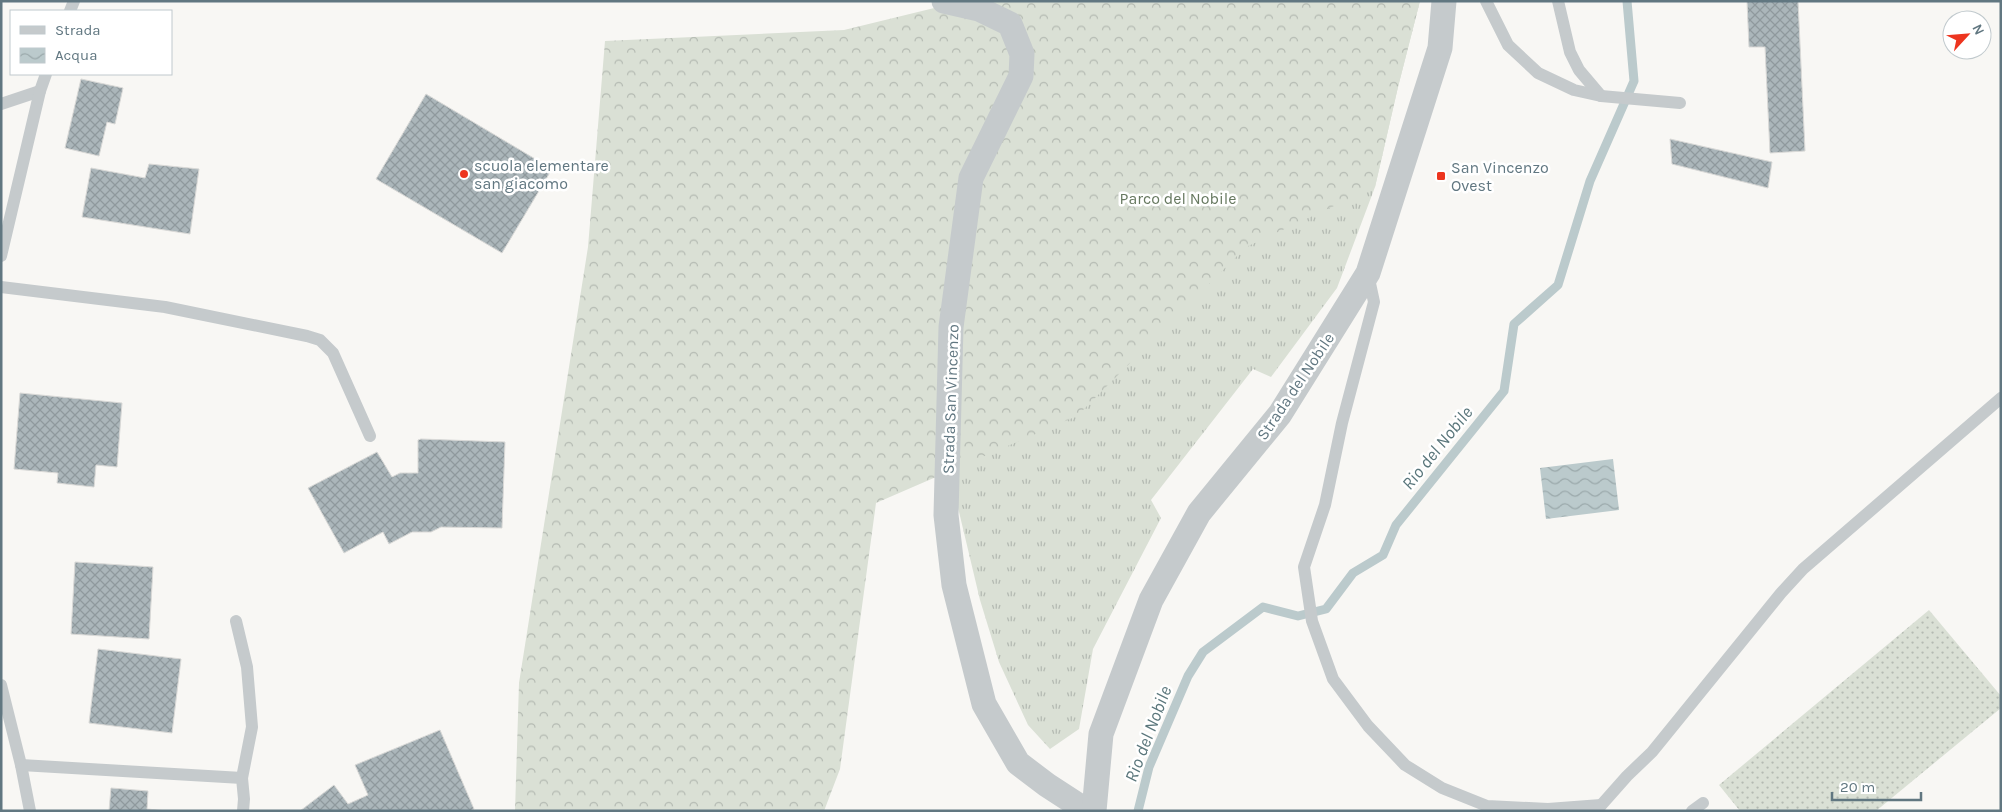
<svg xmlns="http://www.w3.org/2000/svg" width="2002" height="812" viewBox="0 0 2002 812" font-family="Karla,sans-serif">
<style>
.grass{fill:url(#grass-tufts)}
.forest{fill:url(#forest-crowns)}
.garden{fill:url(#garden-dots)}
.water{fill:url(#water-waves)}
.lines{fill:none;stroke-linecap:round;stroke-linejoin:round}
.stream{stroke:#bbcacc;stroke-width:9}
.building{fill:url(#building-cross-hatch);stroke:#d9d9d7}
.lane{stroke:#c5cacc;stroke-width:12}
.street{stroke:#c5cacc;stroke-width:25}
.poi-dot{fill:#ed351f;stroke:#fff;stroke-width:2}
.labels{text-anchor:middle;stroke-width:5;stroke-linejoin:round;paint-order:stroke}
.poi-label{font-size:16px;fill:#617781;stroke:#fff;text-anchor:start}
.park-label{font-size:16px;fill:#677960;stroke:#fff}
.street-label{font-size:16px;fill:#617781;stroke:#fff}
.water-label{font-size:18px;font-style:italic;fill:#5b777c;stroke:#fff}
</style>
<defs>
<pattern id="grass-tufts" width="24" height="20" patternUnits="userSpaceOnUse" patternTransform="scale(1.25)"><rect width="24" height="20" fill="#dae0d5"/><path d="M3 7l-1-3M5 7V3M7 7l1-3M15 17l-1-3M17 17v-4M19 17l1-3" fill="none" stroke="#b4bab2"/></pattern>
<pattern id="forest-crowns" width="20" height="18" patternUnits="userSpaceOnUse" patternTransform="scale(1.25)"><rect width="20" height="18" fill="#dae0d5"/><path d="M2 6a3 3 0 1 1 6 0M12 15a3 3 0 1 1 6 0" fill="none" stroke="#b4bab2"/></pattern>
<pattern id="garden-dots" width="8" height="8" patternUnits="userSpaceOnUse" patternTransform="scale(1.25)"><rect width="8" height="8" fill="#dae0d5"/><path d="M2 2h.1M6 6h.1" fill="none" stroke="#b4bab2" stroke-width="1.8" stroke-linecap="round"/></pattern>
<pattern id="water-waves" width="16" height="10" patternUnits="userSpaceOnUse" patternTransform="scale(1.25)"><rect width="16" height="10" fill="#bbcacc"/><path d="M0 5q4-4 8 0t8 0" fill="none" stroke="#9ba9ab"/></pattern>
<pattern id="building-cross-hatch" width="8" height="8" patternUnits="userSpaceOnUse" patternTransform="scale(1.25)"><rect width="8" height="8" fill="#abb6ba"/><path d="M0 0l8 8M0 8l8-8" fill="none" stroke="#8f999d"/></pattern>
</defs>
<rect width="100%" height="100%" fill="#f8f7f4"/>
<polygon class="grass" points="1420,1 1398,87 1375,187 1337,288 1271,377 1253,369 1151,500 1161,518 1093,649 1079,729 1050,749 1028,725 999,662 980,600 955,495 963,366"/>
<polygon class="forest" points="963,1 1420,1 1398,87 1375,187 1246,247 1077,416 876,503 840,769 824,811 515,811 519,683 588,247 605,41 844,30"/>
<polygon class="garden" points="1929,610 2001,696 2001,708 1876,811 1740,811 1719,785"/>
<polygon class="water" points="1613,459 1619,510 1546,519 1540,468"/>
<g class="lines">
<polyline class="stream" points="1138,811 1149,767 1188,676 1203,652 1263,607 1298,616 1326,609 1353,573 1383,555 1396,525 1504,391 1514,324 1558,285 1590,181 1634,81 1627,1"/>
</g>
<g class="building">
<polygon points="1747,1 1798,1 1805,151 1770,153 1765,47 1749,47"/>
<polygon points="81,79 123,88 115,124 107,122 99,156 65,148"/>
<polygon points="426,94 552,169 502,253 376,179"/>
<polygon points="1670,139 1772,162 1768,188 1672,164"/>
<polygon points="149,164 199,169 190,234 82,217 91,168 145,178"/>
<polygon points="20,393 122,403 117,467 96,465 94,487 57,483 58,473 14,469"/>
<polygon points="421,439 505,442 502,528 441,527 431,532 412,532 389,544 383,532 344,553 308,488 377,452 392,477 400,473 418,473 418,440"/>
<polygon points="75,562 153,567 149,639 71,634"/>
<polygon points="98,649 181,659 172,733 89,723"/>
<polygon points="440,730 474,809 470,811 300,811 334,785 348,804 368,795 355,765"/>
<polygon points="111,788 148,791 147,809 167,811 109,811"/>
</g>
<g class="lines">
<g class="lane">
<polyline points="1486,1 1508,45 1538,73 1574,90 1601,96 1680,103"/>
<polyline points="1558,1 1570,52 1579,70 1601,96"/>
<polyline points="70,11 74,1"/>
<polyline points="1,104 40,91"/>
<polyline points="1,256 40,91 46,74"/>
<polyline points="1368,274 1374,302 1342,423 1325,505 1304,567 1312,621 1333,679 1368,726 1405,765 1442,788 1487,806 1548,809 1601,805"/>
<polyline points="1,287 165,307 307,336 320,340 333,353 370,436"/>
<polyline points="236,621 247,667 252,727 242,778"/>
<polyline points="1,685 21,765 30,811"/>
<polyline points="21,765 242,778 244,799 243,811"/>
<polyline points="1596,811 1627,776 1652,752 1781,593 1803,569 2001,398"/>
<polyline points="1692,811 1703,803"/>
</g>
<g class="street">
<polyline points="944,1 979,9 1010,24 1022,54 1021,76 971,178 951,327 946,515 954,585 984,704 1018,763 1047,785 1087,811"/>
<polyline points="1094,811 1101,734 1151,600 1199,513 1280,414 1368,273 1440,48 1444,1"/>
</g>
</g>
<g class="poi-dot">
<circle cx="464" cy="174" r="5"/>
<rect x="1436" y="171" width="10" height="10" rx="2.5"/>
</g>
<g class="labels">
<g class="poi-label">
<text x="474" y="171">scuola elementare<tspan x="474" dy="18">san giacomo</tspan></text>
<text x="1451" y="173">San Vincenzo<tspan x="1451" dy="18">Ovest</tspan></text>
</g>
<g class="park-label">
<text x="1178" y="204">Parco del Nobile</text>
</g>
<g class="street-label">
<text transform="translate(1295 386) rotate(-56)" y="6">Strada del Nobile</text>
<text transform="translate(950 399) rotate(-88)" y="6">Strada San Vincenzo</text>
</g>
<g class="water-label">
<text transform="translate(1437 448) rotate(-51)" y="6">Rio del Nobile</text>
<text transform="translate(1148 734) rotate(-69)" y="6">Rio del Nobile</text>
</g>
</g>
<rect width="2002" height="812" fill="none" stroke="#617781" stroke-width="5"/>
<rect x="10" y="10" width="162" height="65" fill="#ffffff" stroke="#c0c9cd"/>
<rect x="20" y="26" width="25" height="8" fill="#c5cacc" stroke="#c0c9cd"/>
<text x="55" y="35" font-size="15" fill="#617781">Strada</text>
<rect x="20" y="48" width="25" height="15" fill="url(#water-waves)" stroke="#c0c9cd"/>
<text x="55" y="60" font-size="15" fill="#617781">Acqua</text>
<g transform="translate(1967 35) rotate(64)"><circle r="24" fill="#ffffff" stroke="#c0c9cd"/>
<path d="M0-4L9 19L0 12L-9 19Z" fill="#ed351f"/>
<text y="-8" font-size="14" font-weight="bold" text-anchor="middle" fill="#617781">N</text>
</g>
<path d="M1832 792v8h89v-8" fill="none" stroke="#617781" stroke-width="2.5"/>
<text x="1840" y="792" font-size="15" fill="#617781" stroke="#ffffff" stroke-width="4" paint-order="stroke">20 m</text>
</svg>
